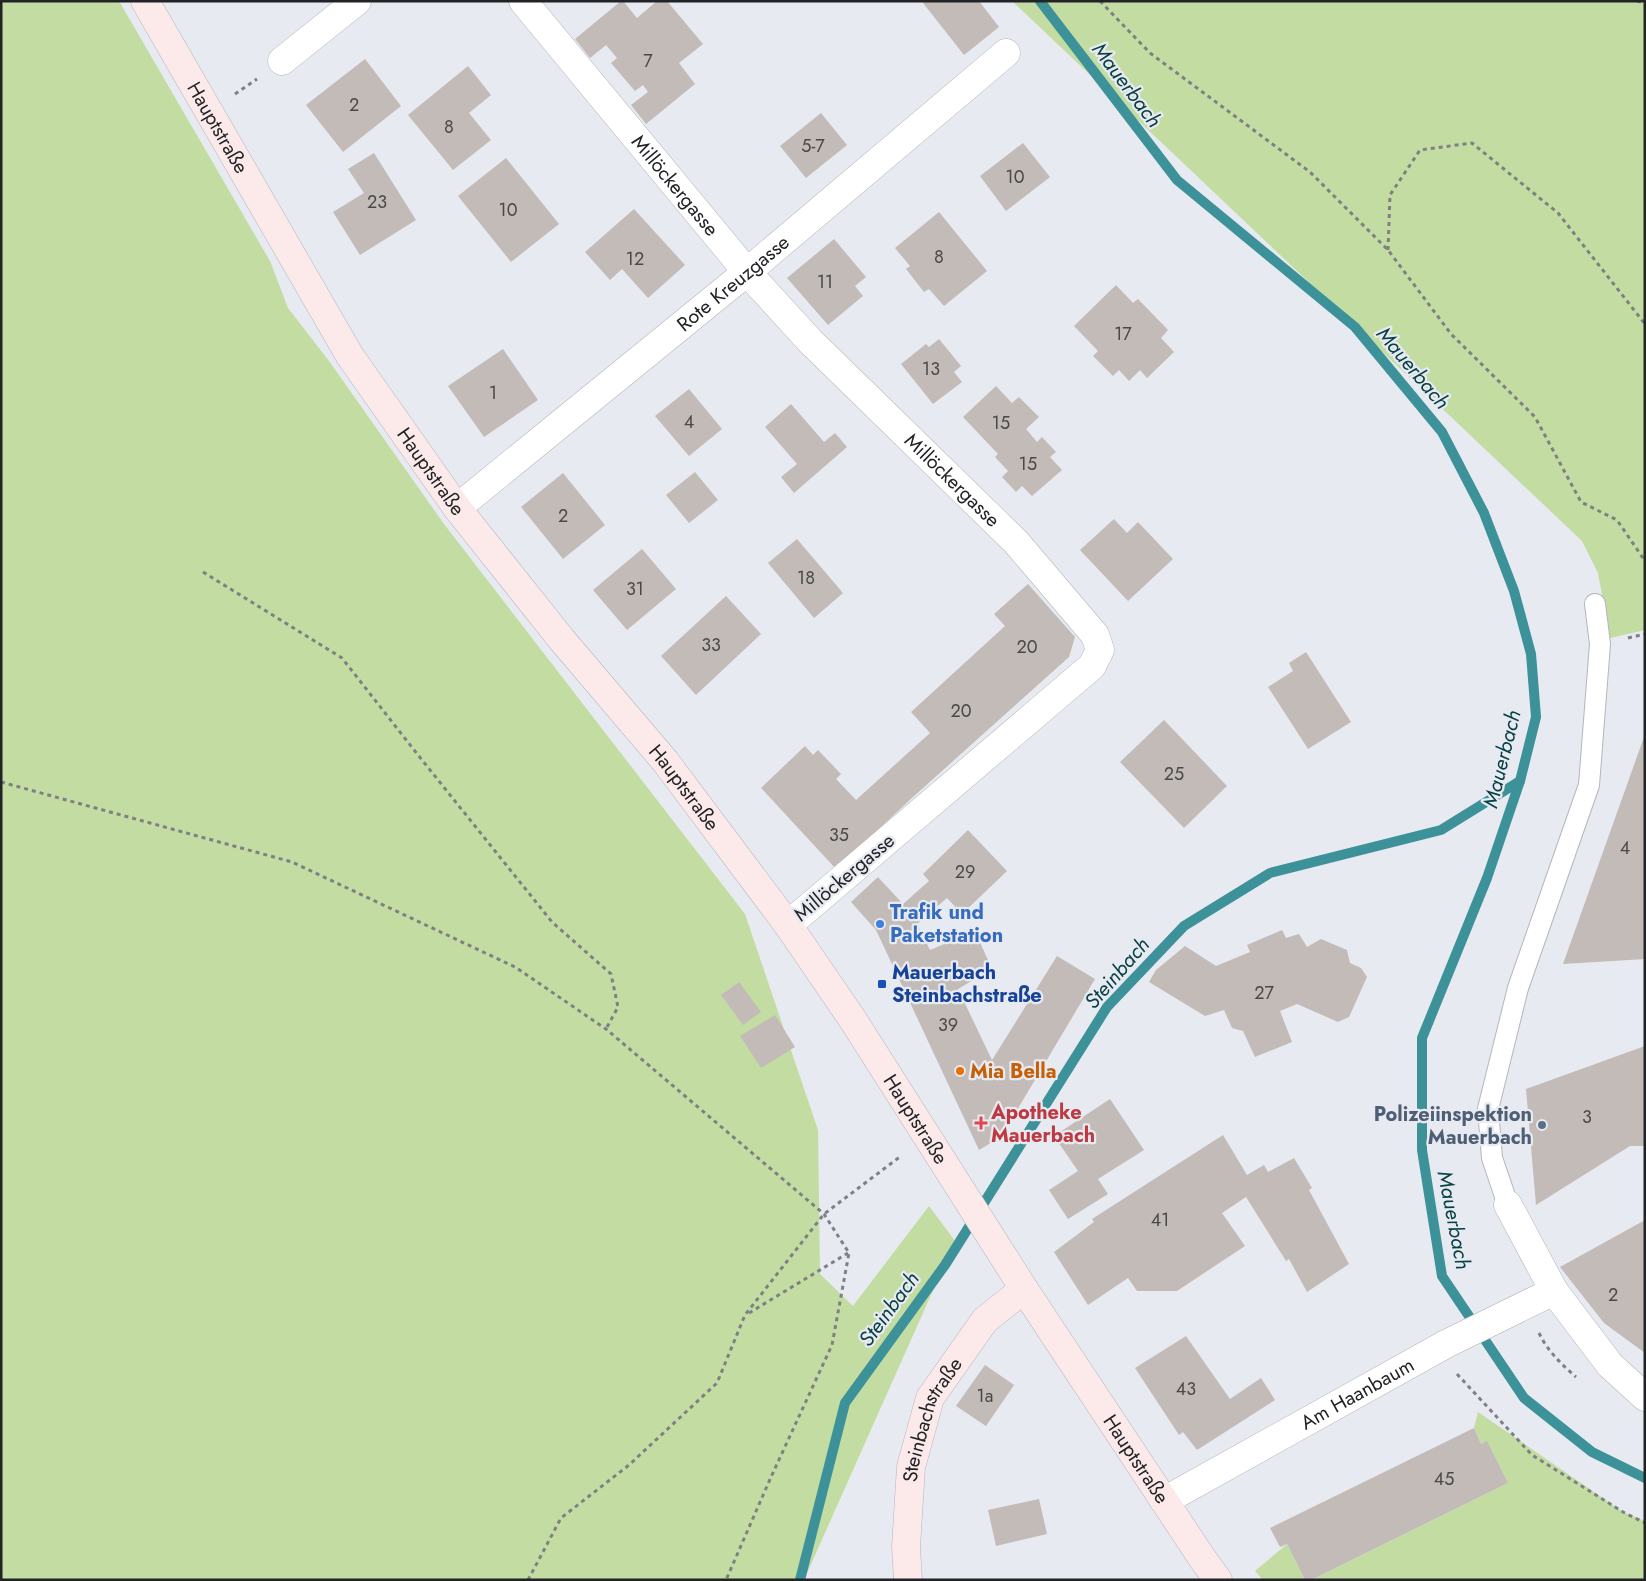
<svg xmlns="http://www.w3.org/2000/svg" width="1646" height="1581" viewBox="0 0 1646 1581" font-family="Jost,sans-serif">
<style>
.green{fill:#c3dca2}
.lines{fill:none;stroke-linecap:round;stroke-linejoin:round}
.stream{stroke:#3d929a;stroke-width:10}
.building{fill:#c3bbb8}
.lane-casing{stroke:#b3b6bc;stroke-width:22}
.street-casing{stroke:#b3b6bc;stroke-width:29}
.secondary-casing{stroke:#b3b6bc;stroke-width:29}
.path{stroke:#7e8084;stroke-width:3;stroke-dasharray:4 4;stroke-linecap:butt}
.lane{stroke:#fff;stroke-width:20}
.street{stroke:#fff;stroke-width:28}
.secondary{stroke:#fceaea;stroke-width:28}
.shop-dot{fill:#3f7fe0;stroke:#e7eaf0;stroke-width:2}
.transit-dot{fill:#1a4fb4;stroke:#e7eaf0;stroke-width:2}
.food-dot{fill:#e8710a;stroke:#e7eaf0;stroke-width:2}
.health-dot{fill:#e0444e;stroke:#e7eaf0;stroke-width:2}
.service-dot{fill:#5c6f8a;stroke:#e7eaf0;stroke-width:2}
.labels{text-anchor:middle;stroke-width:4.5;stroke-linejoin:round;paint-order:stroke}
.number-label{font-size:18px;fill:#4a494a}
.street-label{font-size:20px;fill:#222326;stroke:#e7eaf0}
.shop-label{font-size:20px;font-weight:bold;fill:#366cbe;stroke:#e7eaf0;text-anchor:start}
.transit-label{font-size:20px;font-weight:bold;fill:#164399;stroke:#e7eaf0;text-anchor:start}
.food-label{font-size:20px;font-weight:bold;fill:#c56008;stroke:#e7eaf0;text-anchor:start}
.health-label{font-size:20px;font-weight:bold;fill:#be3a42;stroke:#e7eaf0;text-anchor:start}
.service-label{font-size:20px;font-weight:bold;fill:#4e5e75;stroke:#e7eaf0;text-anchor:end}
.water-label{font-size:21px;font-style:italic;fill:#074045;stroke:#e7eaf0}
</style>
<rect width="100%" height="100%" fill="#e7eaf0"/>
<g class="green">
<polygon points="1,1 119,1 270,261 288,308 329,361 444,524 745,914 818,1130 820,1274 853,1306 929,1206 955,1241 804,1580 1,1580"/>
<polygon points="1012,1 1645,1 1645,630 1610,638 1598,573 1582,541"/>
<polygon points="1478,1412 1623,1512 1645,1521 1645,1580 1311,1580 1508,1483 1487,1442 1481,1444 1474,1428"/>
<polygon points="1287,1544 1305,1580 1263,1580 1255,1571"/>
</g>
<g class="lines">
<g class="stream">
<polyline points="1040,1 1177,180 1355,327 1442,432 1484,513 1514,591 1531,654 1536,717 1520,781 1487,878 1422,1038 1422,1150 1442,1276 1524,1398 1592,1452 1645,1478"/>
<polyline points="800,1580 845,1403 945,1265 1107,1007 1184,926 1270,873 1441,830 1520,781"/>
</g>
</g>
<g class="building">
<polygon points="621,1 623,1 637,18 657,1 667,1 703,44 679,63 695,84 646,124 631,105 648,92 643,85 635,91 611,63 617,58 606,45 590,58 575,39"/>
<polygon points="926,1 979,1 999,27 964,55 923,3"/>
<polygon points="365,59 401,106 343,152 306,105"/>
<polygon points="468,66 491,95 469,113 491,140 453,170 408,115"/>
<polygon points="821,113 847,145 806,178 780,146"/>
<polygon points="1023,143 1050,177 1006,211 980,176"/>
<polygon points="374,153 416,220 360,255 333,212 364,193 348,169"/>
<polygon points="506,158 559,224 511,262 458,196"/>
<polygon points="634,209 685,265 648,298 622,269 610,280 585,252"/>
<polygon points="939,212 987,271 944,306 929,289 924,292 906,269 910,266 895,248"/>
<polygon points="834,239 866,277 855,286 863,296 828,325 787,278"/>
<polygon points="1116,285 1133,303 1138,299 1168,330 1161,338 1174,352 1147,378 1140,370 1129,381 1119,370 1113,376 1093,356 1098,351 1074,326"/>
<polygon points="939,339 961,366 954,372 962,382 933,404 901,364 926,344 929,347"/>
<polygon points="503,349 538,400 484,437 448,386"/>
<polygon points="996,386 1012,403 1019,397 1039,417 1026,429 1037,442 1042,437 1056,452 1050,457 1062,470 1032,496 1022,486 1016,492 1002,477 1008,471 995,457 998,454 963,417"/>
<polygon points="689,389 722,429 689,456 655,416"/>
<polygon points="791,404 824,442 835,433 847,447 794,493 781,477 797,464 765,427"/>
<polygon points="695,472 718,500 689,523 666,495"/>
<polygon points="563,473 605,525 563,559 521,507"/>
<polygon points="1114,519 1127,533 1138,522 1173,559 1128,601 1080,550"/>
<polygon points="797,539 843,593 814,618 768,563"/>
<polygon points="642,549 676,589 627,630 593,590"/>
<polygon points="1028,584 1075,637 1069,657 913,797 836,869 761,788 805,746 813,755 818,750 841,774 836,779 856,800 930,733 911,712 1005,626 994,614"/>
<polygon points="726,596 761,634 696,695 661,656"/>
<polygon points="1306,652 1351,722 1308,749 1268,687 1293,671 1289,663"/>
<polygon points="1164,720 1227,786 1184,828 1120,762"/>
<polygon points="1644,737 1645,959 1563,964"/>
<polygon points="968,830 1007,871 962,914 947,898 917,924 930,950 975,931 992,969 958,989 992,1060 1057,956 1095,979 1001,1137 979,1150 876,930 851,902 878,877 903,904 929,881 923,874"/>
<polygon points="1282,930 1286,938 1299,934 1307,947 1321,939 1347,950 1350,963 1361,968 1367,977 1349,1017 1338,1022 1297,1004 1280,1011 1292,1042 1255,1057 1243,1031 1232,1028 1224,1010 1205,1016 1149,982 1156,970 1185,946 1216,966 1250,952 1247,945"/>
<polygon points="739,982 761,1012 743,1025 721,995"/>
<polygon points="775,1015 795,1047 761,1068 740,1036"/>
<polygon points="1645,1046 1645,1146 1630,1146 1536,1205 1526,1089"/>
<polygon points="1110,1099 1144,1150 1098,1179 1108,1194 1068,1219 1049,1190 1078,1171 1054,1136"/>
<polygon points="1223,1135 1247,1175 1264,1165 1268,1172 1294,1158 1312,1188 1309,1190 1349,1264 1307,1292 1289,1259 1286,1261 1246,1197 1222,1213 1245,1246 1177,1291 1137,1291 1128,1278 1088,1305 1054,1252 1094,1222 1092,1219"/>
<polygon points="1645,1220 1645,1353 1604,1323 1560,1267"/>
<polygon points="1186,1336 1230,1399 1261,1378 1275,1400 1197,1450 1183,1432 1179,1435 1135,1368"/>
<polygon points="985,1365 1014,1385 986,1426 956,1406"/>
<polygon points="1474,1428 1481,1444 1487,1441 1508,1483 1311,1580 1305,1580 1287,1544 1280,1547 1270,1528"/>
<polygon points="1039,1499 1047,1534 996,1546 988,1510"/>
</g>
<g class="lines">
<g class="lane-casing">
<polyline id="lane" points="1508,1205 1492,1158 1488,1109 1518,988 1589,785 1600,644 1595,604"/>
</g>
<g class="street-casing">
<g id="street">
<path id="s1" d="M523,1L747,272L811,342L1016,542L1095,635L1100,650L1092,666L788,925"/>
<polyline points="282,61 357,1"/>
<path id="s2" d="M457,508L747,272L1006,53"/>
<polyline points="1508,1205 1554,1291 1610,1365 1645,1397"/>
<path id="s3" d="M1164,1501L1446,1344L1554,1291"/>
</g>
</g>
<g class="secondary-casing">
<g id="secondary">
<path id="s4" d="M145,1L350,356L457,508L562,640L665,761L788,925L853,1020L1024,1289L1202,1558L1218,1580"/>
<path id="s5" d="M908,1580L906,1547L911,1467L930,1398L985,1320L1024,1289"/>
</g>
</g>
<g class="path">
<polyline points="1100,1 1150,53 1310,172 1388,250 1451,334 1535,417 1581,502 1617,520 1645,561"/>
<polyline points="1637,1 1645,3"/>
<polyline points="235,94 257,79"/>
<polyline points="1388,250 1390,195 1420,150 1472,143 1558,213 1645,324"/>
<polyline points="203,572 342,658 418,755 552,922 611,974 618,1007 606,1029"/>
<polyline points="1628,638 1645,634"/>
<polyline points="1,782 292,862 515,967 606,1029 824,1214 849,1253 832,1345 771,1477 726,1580"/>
<polyline points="749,1313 848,1253"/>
<path d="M1539,1333C1547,1350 1561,1364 1576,1377"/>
<polyline points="1457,1374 1532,1455 1623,1512 1645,1523"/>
<polyline points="528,1580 561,1518 629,1465 717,1383 745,1315 824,1214 901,1156"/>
</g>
<use href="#lane" class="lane"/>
<use href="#street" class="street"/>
<use href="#secondary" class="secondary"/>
</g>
<circle class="shop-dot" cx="880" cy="924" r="5"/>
<rect class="transit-dot" x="877" y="979" width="10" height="10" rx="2.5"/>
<circle class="food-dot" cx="960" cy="1071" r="5"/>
<path class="health-dot" d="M978.5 1115.5h5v5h5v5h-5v5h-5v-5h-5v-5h5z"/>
<circle class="service-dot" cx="1542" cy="1125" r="5"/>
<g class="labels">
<g class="number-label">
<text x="648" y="67">7</text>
<text x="354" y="111">2</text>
<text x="449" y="133">8</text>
<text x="813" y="152">5-7</text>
<text x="1015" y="183">10</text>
<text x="377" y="208">23</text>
<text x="508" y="216">10</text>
<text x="939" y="263">8</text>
<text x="635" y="265">12</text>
<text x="825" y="288">11</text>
<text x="1123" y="340">17</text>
<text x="931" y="375">13</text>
<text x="493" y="399">1</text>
<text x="689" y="428">4</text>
<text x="1001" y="429">15</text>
<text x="1028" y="470">15</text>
<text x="563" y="522">2</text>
<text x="806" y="584">18</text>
<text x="635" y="595">31</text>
<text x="711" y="651">33</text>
<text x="1027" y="653">20</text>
<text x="961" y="717">20</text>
<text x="1174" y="780">25</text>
<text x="839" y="841">35</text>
<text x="1625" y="854">4</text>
<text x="965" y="878">29</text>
<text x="1264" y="999">27</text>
<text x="948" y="1031">39</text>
<text x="1587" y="1123">3</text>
<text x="1160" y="1226">41</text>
<text x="1613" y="1301">2</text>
<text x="1186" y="1395">43</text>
<text x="985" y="1402">1a</text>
<text x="1444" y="1485">45</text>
</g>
<g class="street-label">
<text dy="7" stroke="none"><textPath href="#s4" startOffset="146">Hauptstraße</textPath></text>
<text dy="7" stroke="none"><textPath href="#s1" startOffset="239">Millöckergasse</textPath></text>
<text dy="7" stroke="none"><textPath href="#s2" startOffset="356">Rote Kreuzgasse</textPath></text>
<text dy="7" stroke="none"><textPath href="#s4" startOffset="551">Hauptstraße</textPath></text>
<text dy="7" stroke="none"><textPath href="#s1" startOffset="644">Millöckergasse</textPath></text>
<text dy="7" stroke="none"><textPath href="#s4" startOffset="956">Hauptstraße</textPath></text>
<text transform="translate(844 877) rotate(-40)" y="7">Millöckergasse</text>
<text dy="7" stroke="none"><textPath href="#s4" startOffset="1361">Hauptstraße</textPath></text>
<text dy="7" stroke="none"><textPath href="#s3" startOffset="221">Am Haanbaum</textPath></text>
<text dy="7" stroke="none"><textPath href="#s5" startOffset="165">Steinbachstraße</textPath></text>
<text dy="7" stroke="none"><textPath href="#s4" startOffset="1766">Hauptstraße</textPath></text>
</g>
<g class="shop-label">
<text x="890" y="919">Trafik und<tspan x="890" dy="23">Paketstation</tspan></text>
</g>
<g class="transit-label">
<text x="892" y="979">Mauerbach<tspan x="892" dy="23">Steinbachstraße</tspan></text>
</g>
<g class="food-label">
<text x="970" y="1078">Mia Bella</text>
</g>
<g class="health-label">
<text x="991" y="1119">Apotheke<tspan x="991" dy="23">Mauerbach</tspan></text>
</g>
<g class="service-label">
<text x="1532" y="1121">Polizeiinspektion<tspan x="1532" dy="23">Mauerbach</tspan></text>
</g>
<g class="water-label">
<text transform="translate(1127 85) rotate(53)" y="7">Mauerbach</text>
<text transform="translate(1413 368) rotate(50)" y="7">Mauerbach</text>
<text transform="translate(1502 759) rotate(-76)" y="7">Mauerbach</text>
<text transform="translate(1117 973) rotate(-49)" y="7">Steinbach</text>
<text transform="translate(1454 1220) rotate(79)" y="7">Mauerbach</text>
<text transform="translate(889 1309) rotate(-54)" y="7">Steinbach</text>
</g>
</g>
<rect width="1646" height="1581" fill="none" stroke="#222326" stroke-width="5"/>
</svg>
